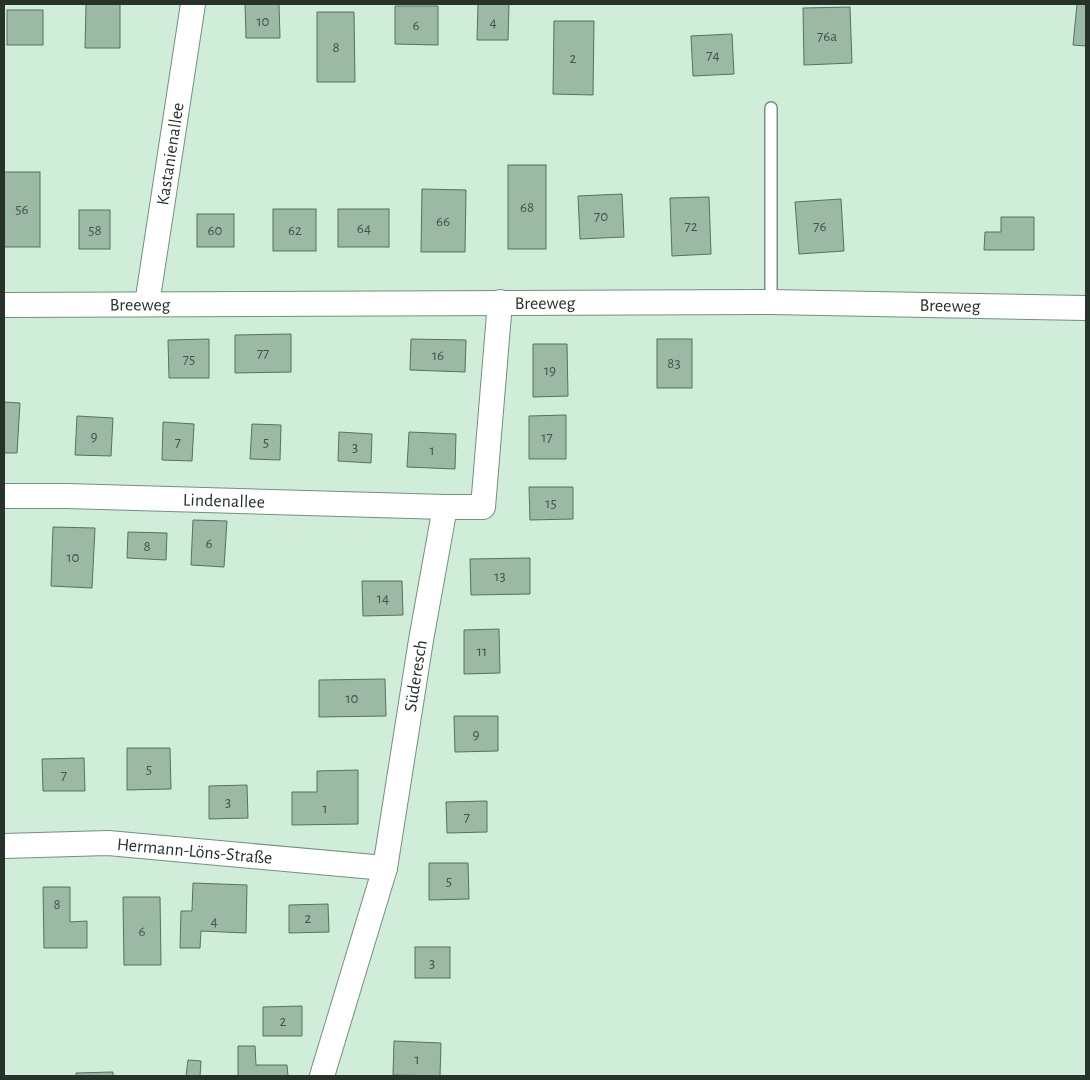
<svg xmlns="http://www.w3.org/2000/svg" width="1090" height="1080" viewBox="0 0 1090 1080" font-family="'Alegreya Sans',sans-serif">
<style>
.building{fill:#9cb9a5;stroke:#577260}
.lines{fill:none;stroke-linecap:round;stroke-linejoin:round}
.lane-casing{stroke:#75907d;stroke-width:14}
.street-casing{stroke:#75907d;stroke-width:26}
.lane{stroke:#fff;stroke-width:11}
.street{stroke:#fff;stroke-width:24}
.labels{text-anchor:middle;stroke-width:4;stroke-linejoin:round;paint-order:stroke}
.number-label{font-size:15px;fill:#445449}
.street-label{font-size:18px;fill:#26322a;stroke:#fff}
</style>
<rect width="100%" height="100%" fill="#cfedd8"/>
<g class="building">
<polygon points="86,4 120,4 120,48 85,48"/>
<polygon points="245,4 279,4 280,38 246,38"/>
<polygon points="478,4 509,4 508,40 477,40"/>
<polygon points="1077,4 1086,4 1086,46 1073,45"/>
<polygon points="395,6 438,6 438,45 395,44"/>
<polygon points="850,7 852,63 804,65 803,8"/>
<rect x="7" y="10" width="36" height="35"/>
<polygon points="317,12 354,12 355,82 317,82"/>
<polygon points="554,21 594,21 593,95 553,94"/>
<polygon points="732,34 734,74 693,76 691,36"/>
<rect x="508" y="165" width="38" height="84"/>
<rect x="4" y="172" width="36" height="75"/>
<polygon points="422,189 466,190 465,252 421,252"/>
<polygon points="622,194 624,237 580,239 578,196"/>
<polygon points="709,197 711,254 672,256 670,198"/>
<polygon points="841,199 844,251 799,254 795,202"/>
<rect x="273" y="209" width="43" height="42"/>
<rect x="338" y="209" width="51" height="38"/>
<rect x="79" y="210" width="31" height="39"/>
<rect x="197" y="214" width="37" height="33"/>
<polygon points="1001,217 1034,217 1034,250 984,250 985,232 1001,232"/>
<polygon points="291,334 291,372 235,373 235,335"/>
<polygon points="209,339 209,378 169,378 168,340"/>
<polygon points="411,339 466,340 465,372 410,370"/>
<rect x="657" y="339" width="35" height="49"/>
<polygon points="533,344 567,344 568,396 533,397"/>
<polygon points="4,402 20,403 17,453 4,453"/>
<polygon points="566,415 566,459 529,459 529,416"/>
<polygon points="77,416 113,418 111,456 75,455"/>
<polygon points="163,422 194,424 192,461 162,460"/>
<polygon points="252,424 281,425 280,460 250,459"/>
<polygon points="339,432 372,434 371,463 338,461"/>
<polygon points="409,432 456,434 455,469 407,467"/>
<polygon points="529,487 573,487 573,519 530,520"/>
<polygon points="193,520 227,521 224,567 191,565"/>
<polygon points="53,527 95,528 92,588 51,586"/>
<polygon points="128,532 167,533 166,560 127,558"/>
<polygon points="530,558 530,594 471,595 470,559"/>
<polygon points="362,581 402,581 403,615 363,616"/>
<polygon points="499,629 500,673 464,674 464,630"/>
<polygon points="385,679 386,716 319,717 319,680"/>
<polygon points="454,716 498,716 498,751 455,752"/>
<polygon points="127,748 170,748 171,789 127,790"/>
<polygon points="84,758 85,791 43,791 42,759"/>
<polygon points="358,770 358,824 292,825 292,792 317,792 317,771"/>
<polygon points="247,785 248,818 209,819 209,786"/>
<polygon points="487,801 487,832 447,833 446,802"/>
<polygon points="429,863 468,863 469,899 429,900"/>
<polygon points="193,883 247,885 246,933 201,931 200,948 180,948 181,911 192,911"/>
<polygon points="43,887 70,887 70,922 87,921 87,948 44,948"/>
<polygon points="123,897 160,897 161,965 124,965"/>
<polygon points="328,904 329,932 289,933 289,905"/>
<rect x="415" y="947" width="35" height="31"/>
<polygon points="302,1006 302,1036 263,1036 263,1007"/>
<polygon points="394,1041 441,1043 440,1076 393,1075"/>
<polygon points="238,1046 255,1046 256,1065 287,1065 288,1076 238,1076"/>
<polygon points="188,1060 201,1061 200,1076 186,1076"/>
<polygon points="113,1072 113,1076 76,1076 76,1073"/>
</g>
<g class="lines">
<g class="lane-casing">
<polyline id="lane" points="771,302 771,108"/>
</g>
<g class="street-casing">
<g id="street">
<path id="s1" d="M147,304L193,4"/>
<path id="s2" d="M4,305L771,302L1086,308"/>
<path id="s3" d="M4,496H66L445,507"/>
<path id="s4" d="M4,846L108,843L385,868"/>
<path id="s5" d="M322,1076L385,868L421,640L445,507H483L500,302"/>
</g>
</g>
<use href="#lane" class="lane"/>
<use href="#street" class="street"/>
</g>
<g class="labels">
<g class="number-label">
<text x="263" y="26">10</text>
<text x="493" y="27">4</text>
<text x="416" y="30">6</text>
<text x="827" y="41">76a</text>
<text x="336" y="52">8</text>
<text x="713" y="60">74</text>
<text x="573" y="63">2</text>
<text x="527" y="212">68</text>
<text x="22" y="214">56</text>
<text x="601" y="221">70</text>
<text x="443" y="226">66</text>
<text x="691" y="231">72</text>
<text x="820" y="231">76</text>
<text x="364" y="233">64</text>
<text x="95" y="235">58</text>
<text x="215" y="235">60</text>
<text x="295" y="235">62</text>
<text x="263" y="358">77</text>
<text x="438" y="360">16</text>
<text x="189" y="364">75</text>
<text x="674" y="368">83</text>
<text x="550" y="375">19</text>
<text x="94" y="441">9</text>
<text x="547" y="442">17</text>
<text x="178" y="447">7</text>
<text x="266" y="447">5</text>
<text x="355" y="452">3</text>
<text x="432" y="455">1</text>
<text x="551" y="508">15</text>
<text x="209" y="548">6</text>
<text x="147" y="551">8</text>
<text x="73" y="562">10</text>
<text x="500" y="581">13</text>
<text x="383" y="603">14</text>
<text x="482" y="656">11</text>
<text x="352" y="703">10</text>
<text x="476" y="739">9</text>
<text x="149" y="774">5</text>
<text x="64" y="780">7</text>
<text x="228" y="807">3</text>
<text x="325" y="813">1</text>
<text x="467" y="822">7</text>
<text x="449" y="886">5</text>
<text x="57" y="909">8</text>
<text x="308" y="923">2</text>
<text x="214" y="926">4</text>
<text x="142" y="936">6</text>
<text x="432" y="968">3</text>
<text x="283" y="1026">2</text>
<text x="417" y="1064">1</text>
</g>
<g class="street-label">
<text dy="6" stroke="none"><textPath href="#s1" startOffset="152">Kastanienallee</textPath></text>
<text dy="6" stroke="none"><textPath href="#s2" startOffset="541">Breeweg</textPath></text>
<text dy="6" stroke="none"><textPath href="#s2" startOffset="136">Breeweg</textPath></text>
<text dy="6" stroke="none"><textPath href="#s2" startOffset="946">Breeweg</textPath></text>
<text dy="6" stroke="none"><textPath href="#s3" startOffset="220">Lindenallee</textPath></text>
<text dy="6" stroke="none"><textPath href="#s5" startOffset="412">Süderesch</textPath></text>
<text dy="6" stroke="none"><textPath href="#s4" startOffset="191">Hermann-Löns-Straße</textPath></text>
</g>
</g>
<rect width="1090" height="1080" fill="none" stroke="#26322a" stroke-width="10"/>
</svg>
